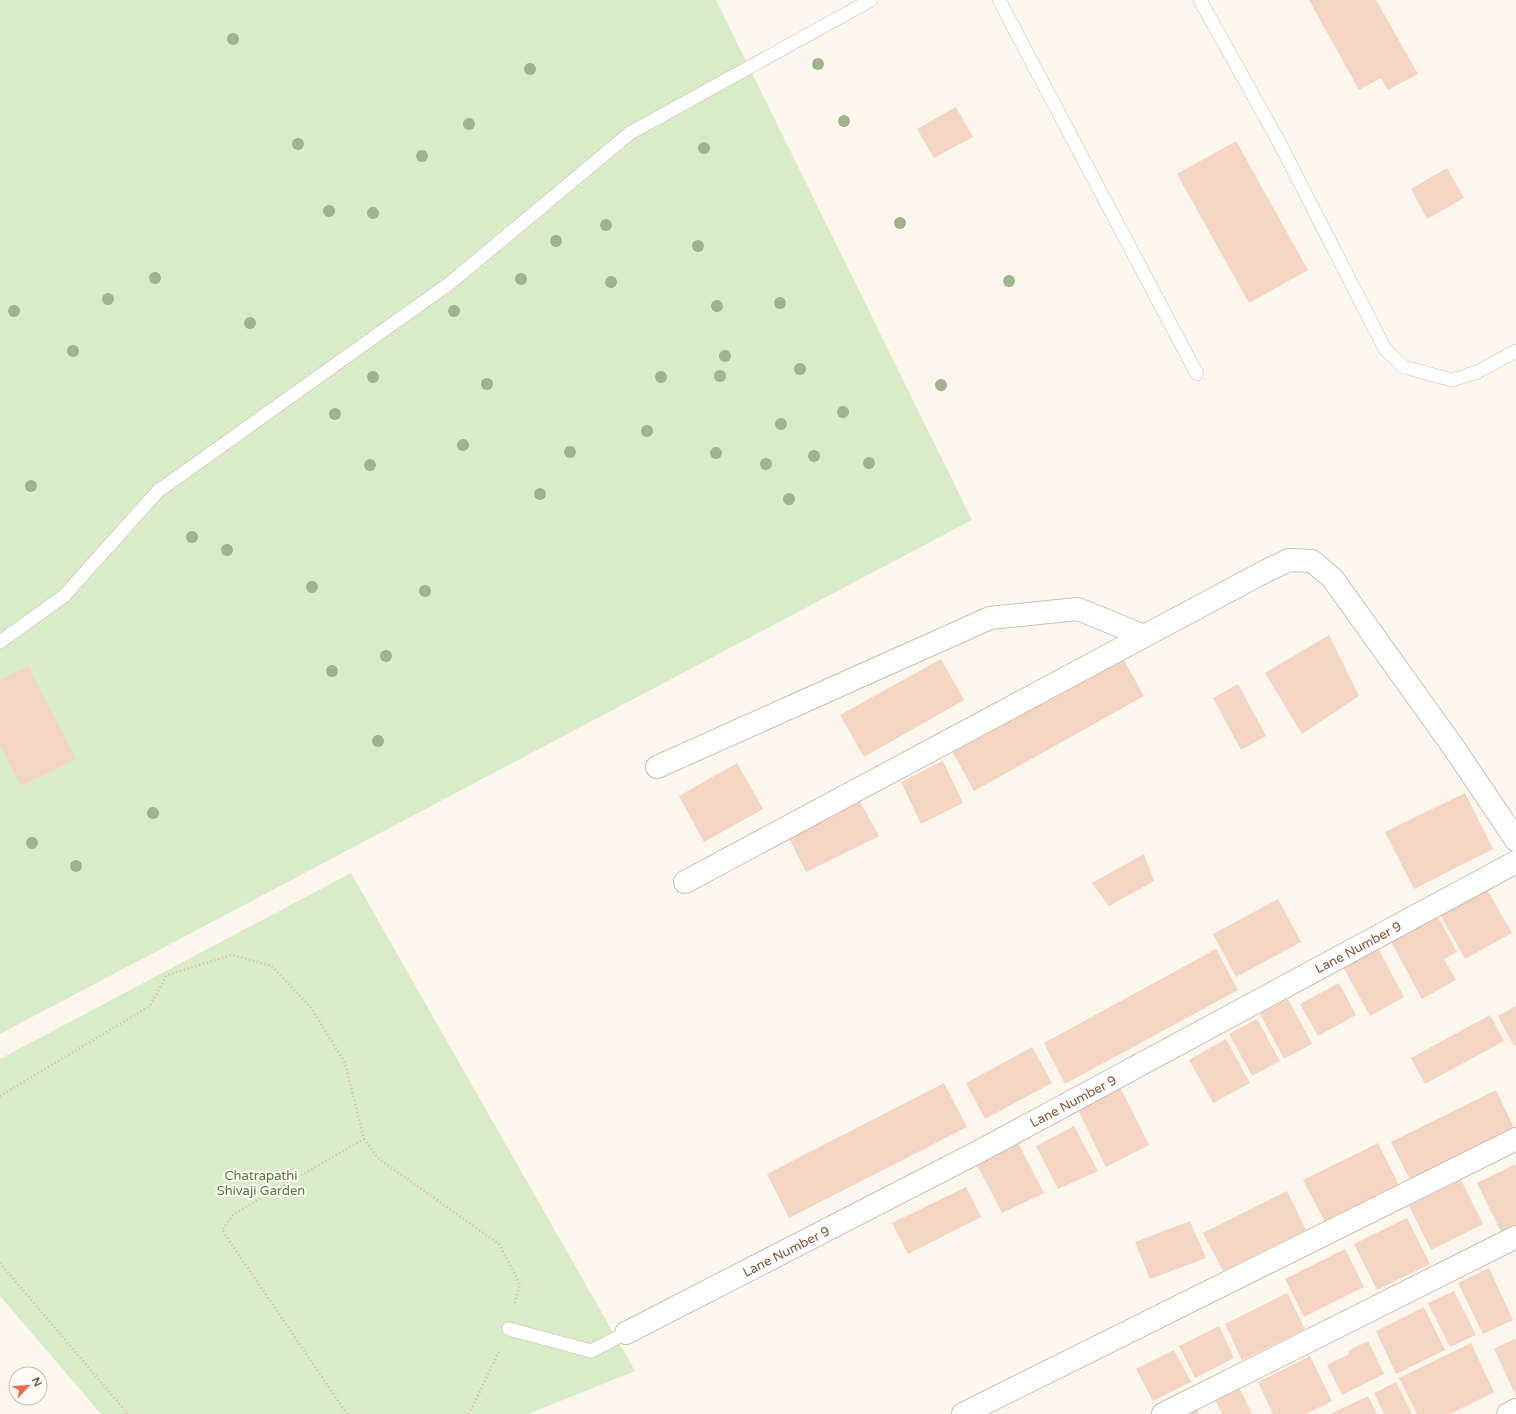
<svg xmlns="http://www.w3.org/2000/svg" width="1516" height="1414" viewBox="0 0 1516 1414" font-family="'Varela Round',sans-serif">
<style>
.green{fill:#d8ecc9}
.building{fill:#f3d5c3}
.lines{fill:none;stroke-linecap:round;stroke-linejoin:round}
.service-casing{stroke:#d1beb0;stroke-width:14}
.minor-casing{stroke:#d1beb0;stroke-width:24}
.path{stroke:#d9b8a5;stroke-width:2.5;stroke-dasharray:1 3;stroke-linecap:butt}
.service{stroke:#fff;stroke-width:13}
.minor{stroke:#fff;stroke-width:22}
.tree{fill:#a0b28e}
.labels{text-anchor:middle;stroke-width:4;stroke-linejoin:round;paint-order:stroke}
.street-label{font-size:13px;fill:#7a5c4d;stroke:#fffaf3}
.park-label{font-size:13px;fill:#537a41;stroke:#fffaf3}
</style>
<rect width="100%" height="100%" fill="#fdf6ec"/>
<g class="green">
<polygon points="0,0 716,0 972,520 0,1034"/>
<polygon points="351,873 635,1371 528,1414 101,1414 0,1296 0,1059"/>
</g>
<g class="building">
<polygon points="1309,0 1376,0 1418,74 1388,90 1381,78 1359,90"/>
<polygon points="956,107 973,137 934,158 917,129"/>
<polygon points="1236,141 1308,270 1249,303 1177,174"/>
<polygon points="1447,168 1464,198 1427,219 1411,189"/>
<polygon points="1329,635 1359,696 1302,734 1265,673"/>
<polygon points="1121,655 1144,696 974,791 951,749"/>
<polygon points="941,659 964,700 864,757 840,715"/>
<polygon points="28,666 76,759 21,786 0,745 0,680"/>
<polygon points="1238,684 1266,736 1241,750 1213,698"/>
<polygon points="943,761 963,803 921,824 901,782"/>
<polygon points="737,763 763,809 704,842 679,796"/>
<polygon points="1465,793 1493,849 1414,889 1385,832"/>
<polygon points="857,796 879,836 806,872 787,834"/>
<polygon points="1144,854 1154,881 1109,906 1092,883"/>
<polygon points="1486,888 1512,933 1465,959 1440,914"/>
<polygon points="1278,899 1301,942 1236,977 1213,934"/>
<polygon points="1437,915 1457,952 1444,959 1456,980 1422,999 1390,940"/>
<polygon points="1378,948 1404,997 1370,1016 1343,967"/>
<polygon points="1216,949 1238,990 1065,1084 1044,1043"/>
<polygon points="1339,983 1356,1015 1318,1036 1300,1004"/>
<polygon points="1288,999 1312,1044 1284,1059 1260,1014"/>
<polygon points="1516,1006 1516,1045 1514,1046 1498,1016"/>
<polygon points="1490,1015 1504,1041 1425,1084 1411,1058"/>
<polygon points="1257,1019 1280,1061 1252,1076 1229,1034"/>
<polygon points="1226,1039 1250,1083 1213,1103 1189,1060"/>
<polygon points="1032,1047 1052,1083 985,1119 966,1083"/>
<polygon points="944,1083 967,1127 789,1218 767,1174"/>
<polygon points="1120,1087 1149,1145 1106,1167 1077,1108"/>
<polygon points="1496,1090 1516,1132 1412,1184 1391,1142"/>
<polygon points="1074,1126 1098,1171 1058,1189 1036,1146"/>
<polygon points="1018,1143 1044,1193 1002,1213 977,1165"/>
<polygon points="1378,1143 1399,1185 1325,1222 1303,1180"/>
<polygon points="1516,1164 1516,1227 1502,1234 1477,1183"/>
<polygon points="1461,1180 1483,1224 1431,1250 1409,1206"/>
<polygon points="966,1187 981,1217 908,1254 892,1223"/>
<polygon points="1287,1191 1306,1230 1223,1271 1203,1233"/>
<polygon points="1407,1218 1430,1264 1377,1290 1354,1244"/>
<polygon points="1190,1221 1206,1258 1150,1279 1135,1242"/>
<polygon points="1345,1249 1364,1287 1304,1317 1285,1279"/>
<polygon points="1489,1268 1513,1320 1483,1334 1458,1283"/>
<polygon points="1454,1291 1476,1335 1450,1347 1428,1303"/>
<polygon points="1287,1293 1305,1329 1242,1360 1225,1324"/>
<polygon points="1424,1307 1445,1350 1396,1374 1376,1331"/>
<polygon points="1219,1326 1234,1358 1195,1378 1179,1346"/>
<polygon points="1516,1338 1516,1396 1494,1349"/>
<polygon points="1368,1341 1384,1374 1342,1395 1327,1365 1349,1354 1348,1351"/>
<polygon points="1471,1343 1494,1392 1450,1414 1417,1414 1399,1378"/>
<polygon points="1174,1350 1191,1382 1153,1401 1136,1369"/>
<polygon points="1310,1356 1332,1401 1306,1414 1273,1414 1258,1382"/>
<polygon points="1396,1382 1412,1414 1384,1414 1374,1393"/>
<polygon points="1239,1387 1252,1414 1222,1414 1215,1399"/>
<polygon points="1368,1396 1377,1414 1330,1414"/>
<polygon points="1196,1408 1199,1414 1185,1414"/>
</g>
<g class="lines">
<g class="service-casing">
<g id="service">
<polyline points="999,0 1197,374"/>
<polyline points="1200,0 1279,142 1385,349 1404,367 1452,380 1477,372 1516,351"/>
<polyline points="0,642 64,596 158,491 450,283 630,133 871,0"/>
<polyline points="509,1329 591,1351 626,1333"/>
</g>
</g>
<g class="minor-casing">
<g id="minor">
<polyline points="657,767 990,618 1078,609 1144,636"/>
<polyline points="685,882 1262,573 1289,560 1312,561 1333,579 1454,748 1516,840"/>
<polyline points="626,1333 978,1152 1516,862"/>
<polyline points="963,1414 1516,1139"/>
<polyline points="1163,1414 1516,1237"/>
<polyline points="1508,1414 1516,1410"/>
</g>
</g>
<g class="path">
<polyline points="0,1096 150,1006 167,975 232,955 272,966 312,1009 345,1063 364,1139 378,1158 499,1244 520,1284 514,1306"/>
<polyline points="0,1263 128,1414"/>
<polyline points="347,1414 222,1230 234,1214 364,1139"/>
<polyline points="469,1414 500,1349"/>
</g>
<use href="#service" class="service"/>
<use href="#minor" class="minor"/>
</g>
<g class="tree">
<circle cx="233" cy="39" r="6"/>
<circle cx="818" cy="64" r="6"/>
<circle cx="530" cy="69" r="6"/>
<circle cx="844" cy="121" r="6"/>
<circle cx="469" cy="124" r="6"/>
<circle cx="298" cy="144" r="6"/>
<circle cx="704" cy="148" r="6"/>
<circle cx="422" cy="156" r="6"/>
<circle cx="329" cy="211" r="6"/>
<circle cx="373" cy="213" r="6"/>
<circle cx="900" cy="223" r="6"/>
<circle cx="606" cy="225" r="6"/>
<circle cx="556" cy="241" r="6"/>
<circle cx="698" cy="246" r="6"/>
<circle cx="155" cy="278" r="6"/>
<circle cx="521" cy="279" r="6"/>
<circle cx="1009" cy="281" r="6"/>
<circle cx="611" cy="282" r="6"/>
<circle cx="108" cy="299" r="6"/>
<circle cx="780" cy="303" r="6"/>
<circle cx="717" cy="306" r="6"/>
<circle cx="14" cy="311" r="6"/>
<circle cx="454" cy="311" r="6"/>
<circle cx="250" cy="323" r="6"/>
<circle cx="73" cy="351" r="6"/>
<circle cx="725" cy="356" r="6"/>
<circle cx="800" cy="369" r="6"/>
<circle cx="720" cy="376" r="6"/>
<circle cx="373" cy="377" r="6"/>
<circle cx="661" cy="377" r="6"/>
<circle cx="487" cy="384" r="6"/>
<circle cx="941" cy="385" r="6"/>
<circle cx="843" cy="412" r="6"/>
<circle cx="335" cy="414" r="6"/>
<circle cx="781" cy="424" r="6"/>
<circle cx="647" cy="431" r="6"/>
<circle cx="463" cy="445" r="6"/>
<circle cx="570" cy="452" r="6"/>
<circle cx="716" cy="453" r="6"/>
<circle cx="814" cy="456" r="6"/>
<circle cx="869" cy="463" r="6"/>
<circle cx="766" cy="464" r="6"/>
<circle cx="370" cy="465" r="6"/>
<circle cx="31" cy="486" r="6"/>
<circle cx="540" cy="494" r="6"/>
<circle cx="789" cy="499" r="6"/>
<circle cx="192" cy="537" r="6"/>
<circle cx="227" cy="550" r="6"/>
<circle cx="312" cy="587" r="6"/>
<circle cx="425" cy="591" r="6"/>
<circle cx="386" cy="656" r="6"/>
<circle cx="332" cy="671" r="6"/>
<circle cx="378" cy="741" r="6"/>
<circle cx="153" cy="813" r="6"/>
<circle cx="32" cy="843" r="6"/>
<circle cx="76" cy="866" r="6"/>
</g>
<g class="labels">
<g class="street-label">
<text transform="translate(1358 947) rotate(-28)" y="5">Lane Number 9</text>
<text transform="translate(1073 1101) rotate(-28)" y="5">Lane Number 9</text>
<text transform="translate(786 1251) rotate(-27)" y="5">Lane Number 9</text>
</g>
<g class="park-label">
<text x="261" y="1180">Chatrapathi<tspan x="261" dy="15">Shivaji Garden</tspan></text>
</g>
</g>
<g transform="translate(28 1386) rotate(64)"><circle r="19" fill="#fffaf3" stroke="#cabbb1"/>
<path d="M0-3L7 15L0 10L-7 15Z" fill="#e76f51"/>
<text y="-6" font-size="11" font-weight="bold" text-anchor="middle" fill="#7a5c4d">N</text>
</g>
</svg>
